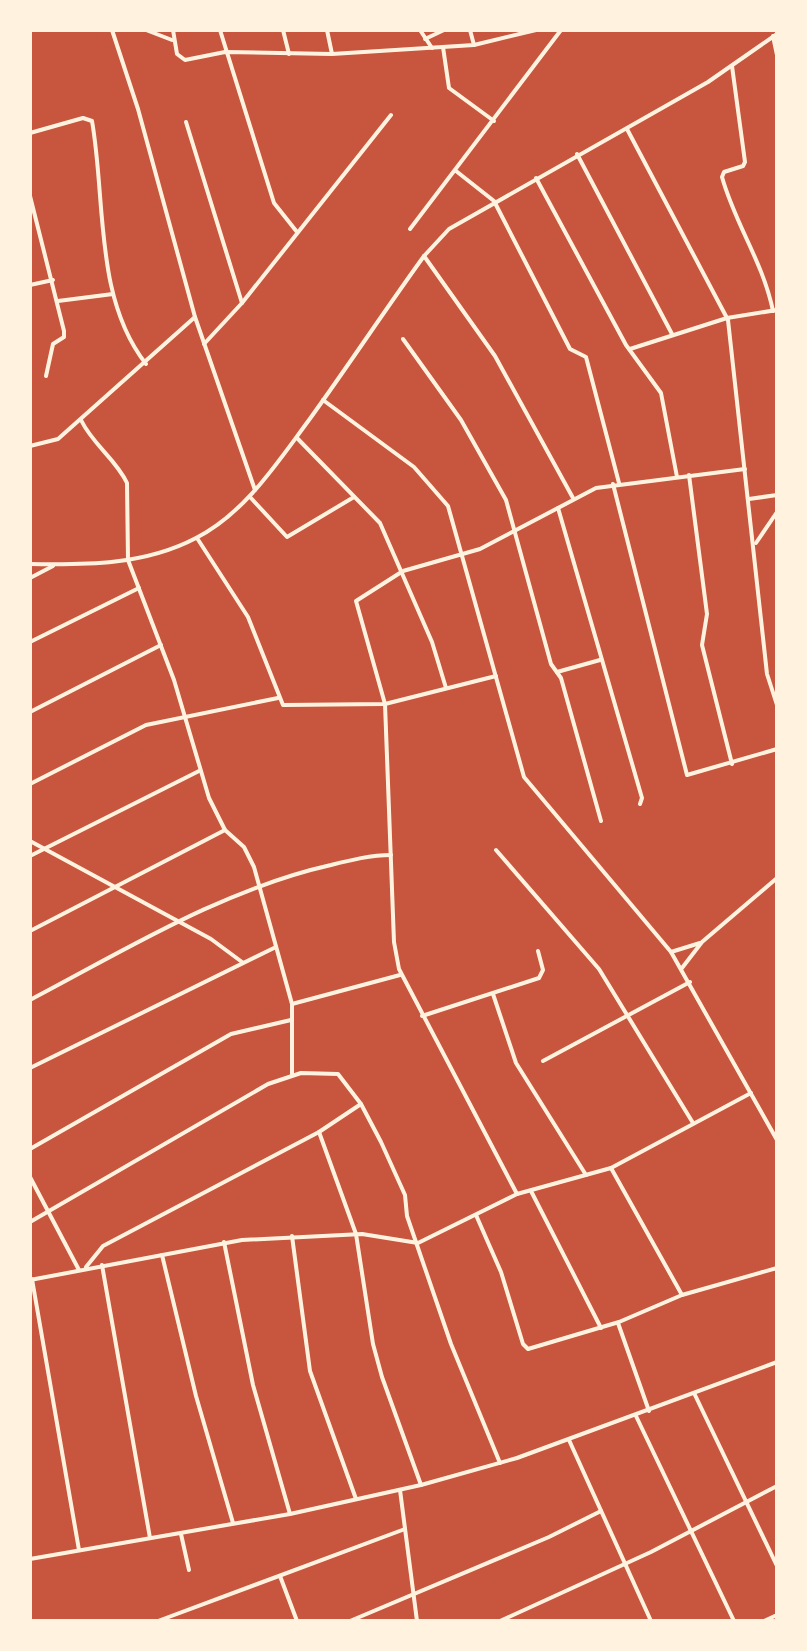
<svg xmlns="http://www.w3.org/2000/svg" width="807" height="1651" viewBox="0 0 807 1651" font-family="'Work Sans',sans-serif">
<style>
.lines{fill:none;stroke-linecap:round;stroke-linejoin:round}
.minor{stroke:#fff3e0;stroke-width:4}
</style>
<rect width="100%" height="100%" fill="#c8553d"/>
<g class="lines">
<g class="minor">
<polyline points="112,30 138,109 195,317 255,490"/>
<polyline points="146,30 172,40"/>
<polyline points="173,30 177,54 185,60 225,52 332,54 474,45 536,30"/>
<polyline points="220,30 274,203 297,232"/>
<polyline points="283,30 289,54"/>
<polyline points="327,30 332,54"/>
<polyline points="420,30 432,48"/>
<polyline points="470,30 474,45"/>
<polyline points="773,36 777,55"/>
<polyline points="425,39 444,30"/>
<polyline points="443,47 449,88 494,121"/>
<path d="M732,66L745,162L743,166L724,172L722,177C735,224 763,262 773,311"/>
<polyline points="186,122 242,303"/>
<polyline points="627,129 728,320 767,674 777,705"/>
<path d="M30,133L83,118L92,121C106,200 94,298 146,364"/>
<polyline points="577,154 672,334"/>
<polyline points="456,171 494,201 570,349 586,357 619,483"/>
<polyline points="536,178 626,345 661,393 677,477"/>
<polyline points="30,196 64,331 64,337 53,344 46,376"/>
<polyline points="410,229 561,30"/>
<polyline points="424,256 495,356 573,498"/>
<polyline points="30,285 53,280"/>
<polyline points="58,301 113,294"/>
<polyline points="403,339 461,420 506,500 551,664 561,678 601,821"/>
<polyline points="204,344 242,303 391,115"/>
<polyline points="630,349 727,318 777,310"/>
<polyline points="323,400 414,467 448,506 524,777 671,952 777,1140"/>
<path d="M81,420C93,445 116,459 127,483L128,560L174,680L209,798L225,830L244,847L254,867L292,1004V1075"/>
<polyline points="297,438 380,523 432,642 446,688"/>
<polyline points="30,446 58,439 195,317"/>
<polyline points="689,475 707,614 702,645 732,764"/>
<polyline points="613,484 687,775 777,749"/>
<polyline points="250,497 287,537 354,497"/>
<polyline points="749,499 777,495"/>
<polyline points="558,508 642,798 640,804"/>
<polyline points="197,538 248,617 283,705 385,704 496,676"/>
<polyline points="756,543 777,512"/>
<path d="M30,564C87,565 145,565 196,538C245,513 277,463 309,420C348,366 385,310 424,256L449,229L708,82L777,34"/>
<polyline points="30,578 53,566"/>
<polyline points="30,642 139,588"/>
<polyline points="557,672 600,660"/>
<polyline points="30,712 161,645"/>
<polyline points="30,784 146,725 278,698"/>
<polyline points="30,841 211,939 242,962"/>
<polyline points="496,850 599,969 693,1123"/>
<polyline points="30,856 199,771"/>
<polyline points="30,931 225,830"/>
<polyline points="671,952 700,943"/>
<polyline points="682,968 702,942 777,878"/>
<polyline points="493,994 516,1063 586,1175"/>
<path d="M30,1000C127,949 224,889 331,865C351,860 371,855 391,855"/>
<polyline points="292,1004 400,975"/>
<polyline points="422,1016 539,978 543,970 538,951"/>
<polyline points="543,1061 690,982"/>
<polyline points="30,1068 276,947"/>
<polyline points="319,1132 356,1234 373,1344 382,1377 421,1485"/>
<polyline points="30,1149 231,1034 291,1020"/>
<polyline points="611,1168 682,1295"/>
<polyline points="30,1177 79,1270"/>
<polyline points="531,1191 601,1328"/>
<polyline points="517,1194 399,969 394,942 385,704 356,601 403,571 480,549 596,488 745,469"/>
<polyline points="476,1215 501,1272 523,1344 528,1349 619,1322 682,1295 777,1268"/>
<polyline points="30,1222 268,1084 301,1073 338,1074 361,1104 381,1142 405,1195 407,1216 451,1344 500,1463"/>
<polyline points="292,1236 310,1371 356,1499"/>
<polyline points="224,1242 253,1385 290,1514"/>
<polyline points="162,1255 196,1396 233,1523"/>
<polyline points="102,1265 150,1538"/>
<polyline points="86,1267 103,1246 319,1132 361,1104"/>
<polyline points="32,1279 79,1550"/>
<polyline points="30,1280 242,1240 362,1234 418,1243 517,1194 611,1168 751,1093"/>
<polyline points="618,1323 649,1411"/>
<polyline points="695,1395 777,1566"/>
<polyline points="636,1416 734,1621"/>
<polyline points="569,1440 651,1621"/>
<polyline points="400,1490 417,1621"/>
<polyline points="181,1534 189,1570"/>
<polyline points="30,1559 290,1514 421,1485 517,1458 777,1362"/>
<polyline points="280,1576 297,1621"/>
<polyline points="158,1621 405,1529"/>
<polyline points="350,1621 549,1537 601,1511"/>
<polyline points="500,1621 651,1552 777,1486"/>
<polyline points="764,1621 777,1615"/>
</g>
</g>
<rect width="807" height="1651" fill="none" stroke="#fff3e0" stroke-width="64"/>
</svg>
